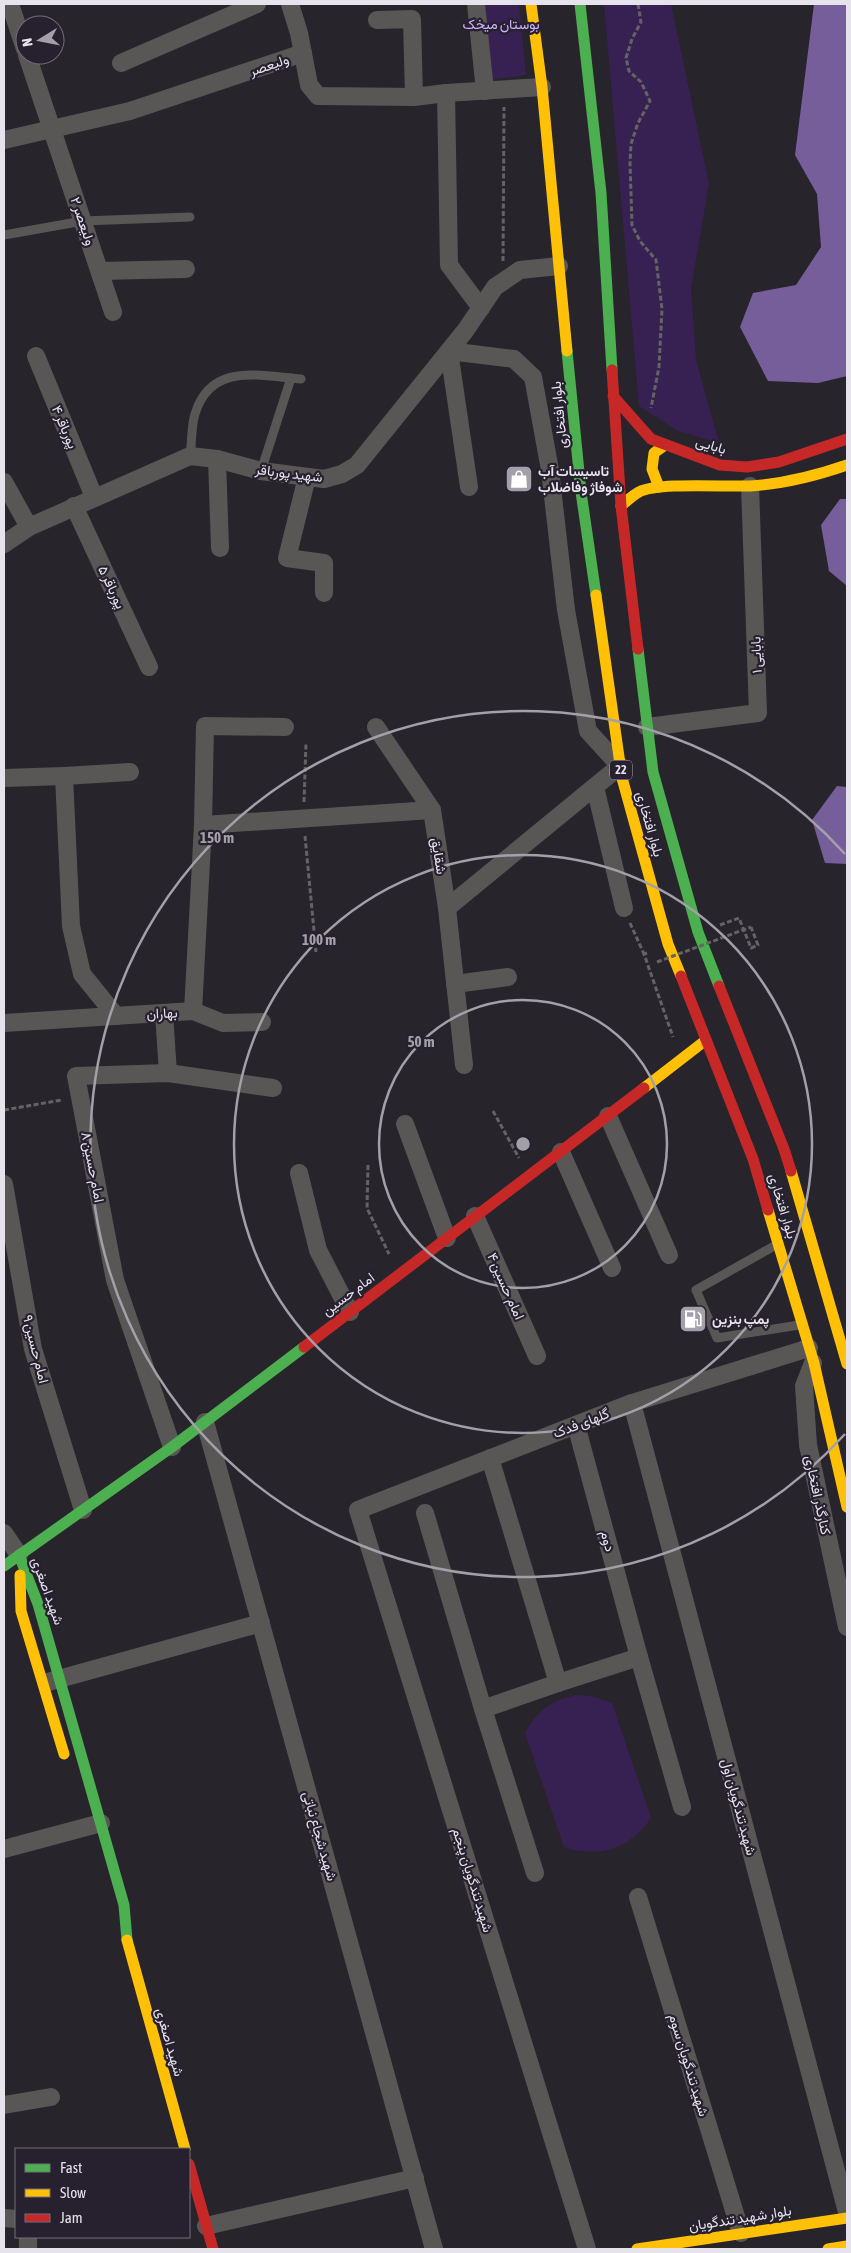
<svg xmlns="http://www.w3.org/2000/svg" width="851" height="2253" viewBox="0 0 851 2253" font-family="'Asap Condensed',Vazirmatn,sans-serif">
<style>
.green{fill:#372153}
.water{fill:#765e9a}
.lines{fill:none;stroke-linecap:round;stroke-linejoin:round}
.path{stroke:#656364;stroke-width:3;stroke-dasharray:5 2.5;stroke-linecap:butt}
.lane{stroke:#585756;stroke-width:9}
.street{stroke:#585756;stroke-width:18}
.fast{stroke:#4caf50;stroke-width:11}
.slow{stroke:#ffc107;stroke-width:11}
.jam{stroke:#c62828;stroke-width:11}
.path-bridge{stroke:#656364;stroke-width:3;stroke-dasharray:5 2.5;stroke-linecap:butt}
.ring{fill:none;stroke:#a3a0a9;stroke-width:2.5}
.labels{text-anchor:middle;stroke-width:4.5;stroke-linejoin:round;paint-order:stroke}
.shield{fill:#26202f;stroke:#aca8b4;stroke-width:1}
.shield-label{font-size:12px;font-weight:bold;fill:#e6e3ed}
.park-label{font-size:14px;fill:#cfb3fd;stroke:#26202f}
.street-label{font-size:14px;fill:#e6e3ed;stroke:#26202f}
.poi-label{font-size:14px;font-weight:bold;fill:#e6e3ed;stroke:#26202f;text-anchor:start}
.centre{fill:#a3a0a9;stroke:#26202f;stroke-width:2.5}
.ring-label{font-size:15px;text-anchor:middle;font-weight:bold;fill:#a3a0a9;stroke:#26202f;stroke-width:4.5;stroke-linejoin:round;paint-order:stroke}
</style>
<rect width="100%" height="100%" fill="#27242c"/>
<g class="green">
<polygon points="479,4 519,4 526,75 489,80"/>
<polygon points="604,4 671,4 709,184 691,288 696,360 719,443 678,431 639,406"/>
<path d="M580,1695L591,1696L612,1703L651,1818C630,1849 599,1859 564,1847L525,1733C537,1710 554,1698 580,1695Z"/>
</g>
<g class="water">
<polygon points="814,4 847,4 847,376 818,383 768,381 740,327 753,293 796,285 821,247 817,194 795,155"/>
<polygon points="840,499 847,499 847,586 829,571 821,525"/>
<polygon points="837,786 847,787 847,864 825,863 812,820"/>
</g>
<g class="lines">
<g class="path">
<polyline points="638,4 641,22 632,39 626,58 629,71 641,82 650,101 638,123 631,144 630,163 632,225 640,241 656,260 662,309 659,367 651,408"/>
<polyline points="503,261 504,107"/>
<polyline points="304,802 306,743"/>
<polyline points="305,836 316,952"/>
<polyline points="630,923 644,954"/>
<polyline points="720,925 739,918 751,948 758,945 751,927"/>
<polyline points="647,953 644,954 673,1037"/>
<polyline points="4,1110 62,1100"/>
<polyline points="493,1111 519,1158"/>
<polyline points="368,1165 367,1208 389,1254"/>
</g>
<g class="lane">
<polyline points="4,235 83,221 190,217"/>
<path d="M190,456C192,443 191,427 195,414C211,362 259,376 301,379"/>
<polyline points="261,471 291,378"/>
<polyline points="776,1245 696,1290 717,1338 799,1325"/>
</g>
<g class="street">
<polyline points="10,4 25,49"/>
<polyline points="290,4 299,33 309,85 318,96 414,97 446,93 542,87"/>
<polyline points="476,4 485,91"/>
<polyline points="377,20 412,19 414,97"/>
<polyline points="27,55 113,312"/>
<polyline points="121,63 257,4"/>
<polyline points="446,93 449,265 481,308"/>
<polyline points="4,140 130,111 303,53"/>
<polyline points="100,271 186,269"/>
<polyline points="36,356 94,497"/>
<polyline points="217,459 220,548"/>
<polyline points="307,477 287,558 324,563 324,593"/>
<polyline points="4,482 29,527"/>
<polyline points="74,506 149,667"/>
<polyline points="4,544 29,527 190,456 217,459 261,471 324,479 342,474 357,465 465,331 495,287 520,270 559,266"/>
<polyline points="376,727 432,810 447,908 464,1065"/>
<polyline points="647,727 758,713 750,486"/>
<polyline points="4,778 64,776"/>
<polyline points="595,787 624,908"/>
<polyline points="203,825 432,810"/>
<polyline points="447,908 620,766 588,731 566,610 550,470 533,377 514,359 449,351 469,487"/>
<polyline points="455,984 508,977"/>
<polyline points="193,1011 203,825 205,726 285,727"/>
<polyline points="164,1013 168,1073"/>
<polyline points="116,1016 82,974 71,926 64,776 130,772"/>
<polyline points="4,1023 193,1011 223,1023 262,1022"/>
<polyline points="608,1116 669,1255"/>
<polyline points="405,1124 447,1238"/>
<polyline points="561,1152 612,1268"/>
<polyline points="299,1173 318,1250 350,1312"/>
<polyline points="4,1184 33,1349 83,1510"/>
<polyline points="475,1216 537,1356"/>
<polyline points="813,1363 804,1386 808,1445 847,1627"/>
<polyline points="632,1403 847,2212"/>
<polyline points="205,1422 434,2249"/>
<polyline points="576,1425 639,1657"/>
<polyline points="172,1447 115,1280 76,1076 168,1073 273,1088"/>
<polyline points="490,1458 558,1683 639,1657 682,1807"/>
<polyline points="425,1513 483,1709 558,1683"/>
<polyline points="4,1533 19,1555"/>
<polyline points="48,1682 261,1623"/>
<polyline points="483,1709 535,1873"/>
<polyline points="4,1849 101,1823"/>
<polyline points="638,1897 741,2233"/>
<polyline points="4,2105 51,2097"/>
<polyline points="4,2218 16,2219"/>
<polyline points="206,2226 415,2178"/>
<polyline points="28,2237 28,2249"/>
<polyline points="587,2249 358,1510 632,1403 809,1348"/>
</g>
<g class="fast">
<polyline points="580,4 601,193 612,370"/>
<polyline points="567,351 581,492 596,595"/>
<polyline points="638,649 653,772 698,932 719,986"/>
<polyline points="19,1555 38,1604 124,1905 127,1940"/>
<polyline points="4,1566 172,1447 304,1347"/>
</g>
<g class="slow">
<polyline points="531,4 542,87 567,351"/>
<polyline points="659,487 652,469 654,453 665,445"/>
<path d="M621,506C627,501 633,495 639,492C657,482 726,487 750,486C784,484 815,476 847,465"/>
<polyline points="596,595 622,778 668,944 681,976"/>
<polyline points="644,1088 706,1040"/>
<polyline points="791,1171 847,1364"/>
<polyline points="768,1210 814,1363 847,1507"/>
<polyline points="20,1575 21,1611 64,1754"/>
<polyline points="127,1940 185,2149"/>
<polyline points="637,2249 847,2218"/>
<polyline points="828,2249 847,2246"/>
</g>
<g class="jam">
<polyline points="612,370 621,506 638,649"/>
<polyline points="613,396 651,439 720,465 747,467 779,462 847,439"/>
<polyline points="681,976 753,1159 768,1210"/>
<polyline points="719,986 784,1149 791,1171"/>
<polyline points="304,1347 644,1088"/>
<polyline points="189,2164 213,2249"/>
</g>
<polyline class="path-bridge" points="657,962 751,927"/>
</g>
<g class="ring">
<circle cx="523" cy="1144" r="144"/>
<circle cx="523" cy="1144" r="289"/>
<path d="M845 1434A433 433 0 1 1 845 854"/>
</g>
<defs>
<g id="shop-square" transform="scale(1.4375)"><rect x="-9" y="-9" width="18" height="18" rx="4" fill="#a3a0a9" stroke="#26202f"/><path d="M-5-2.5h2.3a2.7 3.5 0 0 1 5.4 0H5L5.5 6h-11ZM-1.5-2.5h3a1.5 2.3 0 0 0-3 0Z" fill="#fff"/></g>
<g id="fuel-square" transform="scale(1.4375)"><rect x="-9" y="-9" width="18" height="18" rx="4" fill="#a3a0a9" stroke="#26202f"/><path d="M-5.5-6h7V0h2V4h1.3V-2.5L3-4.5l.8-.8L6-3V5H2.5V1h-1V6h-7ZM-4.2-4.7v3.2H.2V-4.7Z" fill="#fff"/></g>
</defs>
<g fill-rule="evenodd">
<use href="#shop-square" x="519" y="479"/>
<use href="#fuel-square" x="693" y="1319"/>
</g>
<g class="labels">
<rect class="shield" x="610" y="760.5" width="22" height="19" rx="4"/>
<g class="shield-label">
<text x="621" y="774">22</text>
</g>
<g class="park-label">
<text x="501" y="29">بوستان میخک</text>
</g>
<g class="street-label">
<text transform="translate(269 65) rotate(-19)" y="5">ولیعصر</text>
<text transform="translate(83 221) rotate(71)" y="5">ولیعصر ۲</text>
<text transform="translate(559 415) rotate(-96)" y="5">بلوار افتخاری</text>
<text transform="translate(65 427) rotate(67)" y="5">پورباقر ۴</text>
<text transform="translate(711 445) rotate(17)" y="5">بابایی</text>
<text transform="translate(289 473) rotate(7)" y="5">شهید پورباقر</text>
<text transform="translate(112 587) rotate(65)" y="5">پورباقر ۵</text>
<text transform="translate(756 655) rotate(-92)" y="5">بابایی ۱</text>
<text transform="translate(650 824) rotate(74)" y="5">بلوار افتخاری</text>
<text transform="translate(439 856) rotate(81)" y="5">شقایق</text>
<text transform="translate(162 1013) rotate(-3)" y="5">بهاران</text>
<text transform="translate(93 1167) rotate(79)" y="5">امام حسین ۸</text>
<text transform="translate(783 1206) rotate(73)" y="5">بلوار افتخاری</text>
<text transform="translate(506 1286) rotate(66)" y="5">امام حسین ۴</text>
<text transform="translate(348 1294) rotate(-37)" y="5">امام حسین</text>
<text transform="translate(36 1349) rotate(76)" y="5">امام حسین ۹</text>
<text transform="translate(581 1423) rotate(-21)" y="5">گلهای فدک</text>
<text transform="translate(818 1495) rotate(78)" y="5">کنارگذر افتخاری</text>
<text transform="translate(608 1541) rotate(75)" y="5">دوم</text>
<text transform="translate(48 1591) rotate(70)" y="5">شهید اصغری</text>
<text transform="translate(739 1807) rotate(75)" y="5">شهید تندگویان اول</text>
<text transform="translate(320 1836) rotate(74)" y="5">شهید شجاع نباتی</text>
<text transform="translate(473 1880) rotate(73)" y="5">شهید تندگویان پنجم</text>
<text transform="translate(170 2042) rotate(74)" y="5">شهید اصغری</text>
<text transform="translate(689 2065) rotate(73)" y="5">شهید تندگویان سوم</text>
<text transform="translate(740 2218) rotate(-9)" y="5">بلوار شهید تندگویان</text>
</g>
<g class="poi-label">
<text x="538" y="476">تاسیسات آب<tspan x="538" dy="16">شوفاژ وفاضلاب</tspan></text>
<text x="712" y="1324">پمپ بنزین</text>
</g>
</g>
<circle cx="523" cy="1144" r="8" class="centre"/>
<g class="ring-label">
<text x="217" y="843">150 m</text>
<text x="319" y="945">100 m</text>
<text x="421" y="1047">50 m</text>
</g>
<rect width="851" height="2253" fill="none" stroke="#e6e3ed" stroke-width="10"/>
<rect x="15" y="2148" width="175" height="90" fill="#26202f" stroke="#736e7b"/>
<rect x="25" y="2164" width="25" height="8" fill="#4caf50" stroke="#736e7b"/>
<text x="60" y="2173" font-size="15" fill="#e6e3ed">Fast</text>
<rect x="25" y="2189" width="25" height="8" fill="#ffc107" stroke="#736e7b"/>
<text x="60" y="2198" font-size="15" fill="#e6e3ed">Slow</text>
<rect x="25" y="2214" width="25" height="8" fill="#c62828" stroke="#736e7b"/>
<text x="60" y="2223" font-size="15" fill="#e6e3ed">Jam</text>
<g transform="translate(40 40) rotate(260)"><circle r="24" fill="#26202f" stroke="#736e7b"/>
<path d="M0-4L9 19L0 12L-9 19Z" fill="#a3a0a9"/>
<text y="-8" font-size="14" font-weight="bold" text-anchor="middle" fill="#e6e3ed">N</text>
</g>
</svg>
